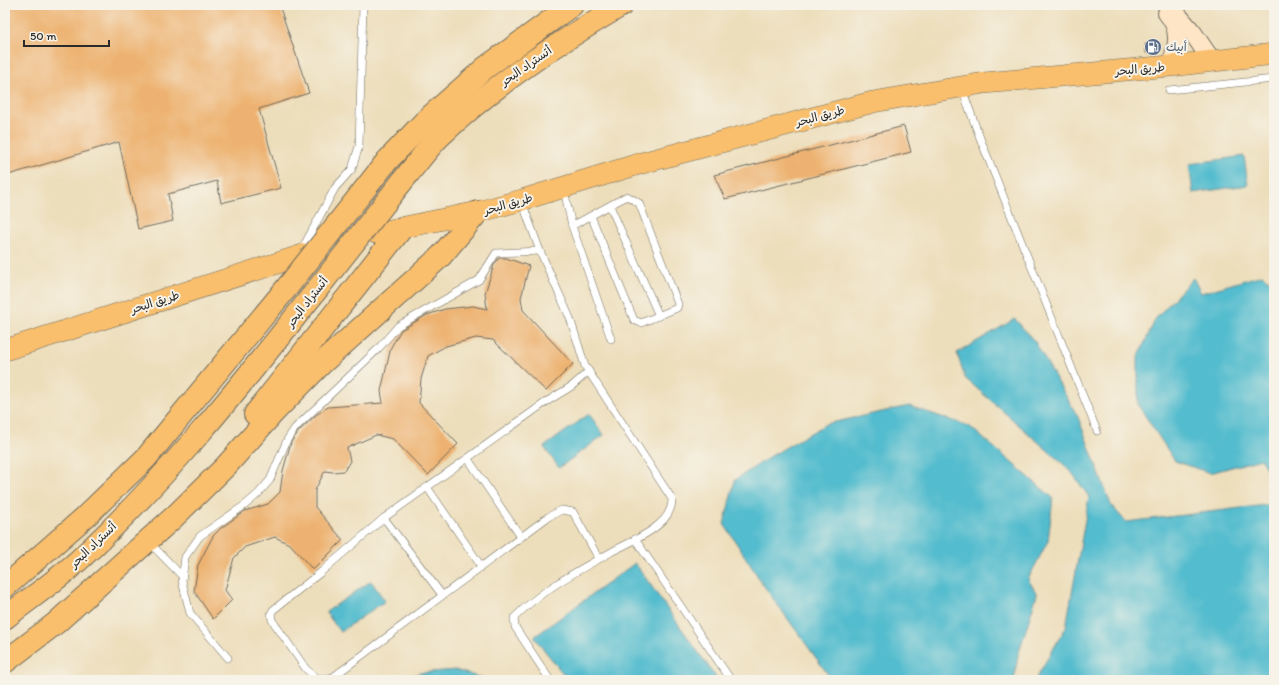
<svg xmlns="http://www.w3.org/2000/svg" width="1279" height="685" viewBox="0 0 1279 685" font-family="Itim,'Playpen Sans Arabic',sans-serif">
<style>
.water{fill:#52bcce;stroke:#3e747c}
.building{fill:#edb271}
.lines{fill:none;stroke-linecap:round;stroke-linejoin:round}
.primary-tunnel{stroke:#c6ba9e;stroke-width:21;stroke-dasharray:21 10;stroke-linecap:butt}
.service-casing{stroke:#6f6a5d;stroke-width:8}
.secondary-casing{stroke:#6f6a5d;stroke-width:20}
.primary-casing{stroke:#6f6a5d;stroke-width:22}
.motorway-casing{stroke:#6f6a5d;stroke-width:24}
.service{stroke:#fff;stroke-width:7}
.secondary{stroke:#fde5c5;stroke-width:18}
.primary{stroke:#f9bf6d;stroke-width:21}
.motorway{stroke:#f9bf6d;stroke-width:22}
.motorway-bridge-casing{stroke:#6f6a5d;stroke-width:24;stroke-linecap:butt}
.motorway-bridge{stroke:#f9bf6d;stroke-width:22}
.labels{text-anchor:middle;stroke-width:4;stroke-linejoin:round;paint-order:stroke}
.service-label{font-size:12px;fill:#4e5e75;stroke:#f7f3e8;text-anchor:start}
.street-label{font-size:12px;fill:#2b2b2b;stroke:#f7f3e8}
</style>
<rect width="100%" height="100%" fill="#f7f3e8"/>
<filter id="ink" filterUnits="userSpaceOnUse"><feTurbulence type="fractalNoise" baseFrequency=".025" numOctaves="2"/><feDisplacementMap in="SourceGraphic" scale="8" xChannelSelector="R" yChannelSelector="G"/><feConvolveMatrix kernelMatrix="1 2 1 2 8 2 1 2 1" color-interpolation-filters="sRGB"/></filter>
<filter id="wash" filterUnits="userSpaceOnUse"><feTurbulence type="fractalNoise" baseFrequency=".012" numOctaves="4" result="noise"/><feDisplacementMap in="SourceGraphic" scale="16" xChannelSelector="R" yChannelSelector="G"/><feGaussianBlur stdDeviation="0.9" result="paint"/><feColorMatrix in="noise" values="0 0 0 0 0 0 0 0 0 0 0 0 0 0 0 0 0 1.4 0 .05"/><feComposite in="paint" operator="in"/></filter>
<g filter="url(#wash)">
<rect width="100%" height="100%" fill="#eddebb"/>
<g class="water">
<polygon points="1244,156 1248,185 1193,193 1189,164"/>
<polygon points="1262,275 1274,284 1274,347 1272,348 1274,379 1274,484 1261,459 1210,473 1175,461 1138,405 1138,357 1156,318 1193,278 1201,293"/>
<polygon points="1015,319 1035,342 1078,417 1111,505 1126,522 1274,504 1274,680 1035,680 1066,627 1089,497 1070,470 965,378 957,353"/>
<polygon points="909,406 969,426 1053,498 1048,541 1028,579 1037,594 1018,655 1014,680 832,680 764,586 724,524 735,480 771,456 826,424"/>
<polygon points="589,414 604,435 559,468 544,447"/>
<polygon points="635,563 718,680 568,680 534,637"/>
<polygon points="371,581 385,601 340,632 326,612"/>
<polygon points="455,670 488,680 402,680 419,673"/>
</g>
<g id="blocks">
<g class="building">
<polygon points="5,5 279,5 309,93 259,109 281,188 221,203 217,181 168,194 173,221 138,229 119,142 5,176"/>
<polygon points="1158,43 1159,52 1146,53 1145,44"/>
<polygon points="904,126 911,152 725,199 714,175"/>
<polygon points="499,258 506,258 529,266 521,298 523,310 573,364 546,391 493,340 476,338 446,346 428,356 421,379 419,403 458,444 428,475 393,439 376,435 347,448 350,461 344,471 333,472 325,471 315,490 315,507 343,540 313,570 291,545 275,537 245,547 234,558 225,590 232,600 213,619 194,591 198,565 213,536 221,528 245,511 268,504 280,492 283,471 291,442 299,431 316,415 328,407 383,403 381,391 391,347 401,330 427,315 445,309 473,306 487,309 485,293 494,265"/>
</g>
</g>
</g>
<g filter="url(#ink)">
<use href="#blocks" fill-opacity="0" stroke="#6f6a5d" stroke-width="1"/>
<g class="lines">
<polyline class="primary-tunnel" points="306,254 366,236"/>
<g class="service-casing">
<g id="service">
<polyline points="962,89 980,138 1097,431"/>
<polyline points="1169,90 1274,79"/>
<polyline points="564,190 572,226 611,339"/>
<path d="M522,202L540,251L570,318L585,366L672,499C672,510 667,518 658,525C646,536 628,543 613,551C579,570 541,590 514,618L515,627L550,680"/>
<polyline points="610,206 659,316"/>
<polyline points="572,226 627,196 639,203 678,304 677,308 641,323 634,320 591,216"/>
<polyline points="301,251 335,188 352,169 359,146 363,5"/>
<polyline points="468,459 521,537"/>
<polyline points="427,487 481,566"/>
<polyline points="384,518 442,595"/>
<polyline points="635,539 731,680"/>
<polyline points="149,542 182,576"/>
<polyline points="228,658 190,613 182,581 185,557 200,536 245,505 258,494 270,480 287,440 295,428 379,348 398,326 479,280 496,253 540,251"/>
<polyline points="329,680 317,678 306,669 272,620 271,614 273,610 320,573 384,518 546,402 572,386 589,371"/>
<polyline points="329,680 548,517 562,510 573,512 599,559"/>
</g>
</g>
<g class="secondary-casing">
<g id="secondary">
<polyline points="1169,5 1193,33 1212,61"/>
<path d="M1167,13C1182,30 1178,47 1170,66"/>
</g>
</g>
<g class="primary-casing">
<g id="primary">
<polyline points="376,233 478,212 522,200 642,163 873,102 984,83 1170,66 1274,54"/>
<polyline points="5,350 306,254"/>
</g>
</g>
<g class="motorway-casing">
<g id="motorway">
<polyline points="387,161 424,122 485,68 572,5"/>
<path d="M408,174C418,162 428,148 439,137C494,84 558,43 622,5"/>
<polyline points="255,414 402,228"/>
<polyline points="5,587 85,517 146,458 289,285"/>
<path d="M5,618C29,599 56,581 79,560C165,480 238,389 311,297"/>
<polyline points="5,662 56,623 174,517 226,466 274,412 322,363 441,256 478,212"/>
</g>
</g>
<use href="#service" class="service"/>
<use href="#secondary" class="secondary"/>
<use href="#primary" class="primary"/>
<use href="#motorway" class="motorway"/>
<g class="motorway-bridge-casing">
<g id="motorway-bridge">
<polyline points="289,285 387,161"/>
<polyline points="311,297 408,174"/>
</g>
</g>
<use href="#motorway-bridge" class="motorway-bridge"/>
</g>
</g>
<defs>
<g id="fuel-disc" transform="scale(0.9)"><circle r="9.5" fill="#5c6f8a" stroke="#f7f3e8"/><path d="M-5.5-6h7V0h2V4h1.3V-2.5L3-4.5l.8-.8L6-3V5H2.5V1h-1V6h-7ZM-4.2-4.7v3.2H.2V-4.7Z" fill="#fff"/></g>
</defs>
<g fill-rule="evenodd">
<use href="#fuel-disc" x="1153" y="47"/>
</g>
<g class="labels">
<g class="service-label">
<text x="1166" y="51">أبيك</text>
</g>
<g class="street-label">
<text transform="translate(526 66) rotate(-35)" y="4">أتستراد البحر</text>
<text transform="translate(1140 69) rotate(-5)" y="4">طريق البحر</text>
<text transform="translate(820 116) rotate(-15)" y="4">طريق البحر</text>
<text transform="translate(508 204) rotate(-16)" y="4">طريق البحر</text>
<text transform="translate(155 302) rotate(-18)" y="4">طريق البحر</text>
<text transform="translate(307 302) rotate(-52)" y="4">أتستراد البحر</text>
<text transform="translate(93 545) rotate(-44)" y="4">أتستراد البحر</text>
</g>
</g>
<rect width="1279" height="685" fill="none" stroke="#f7f3e8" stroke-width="20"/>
<path d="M24 40v6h85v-6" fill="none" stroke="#2b2b2b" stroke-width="2"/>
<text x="30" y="40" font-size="12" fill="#2b2b2b" stroke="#f7f3e8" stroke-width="3" paint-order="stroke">50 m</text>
</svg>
